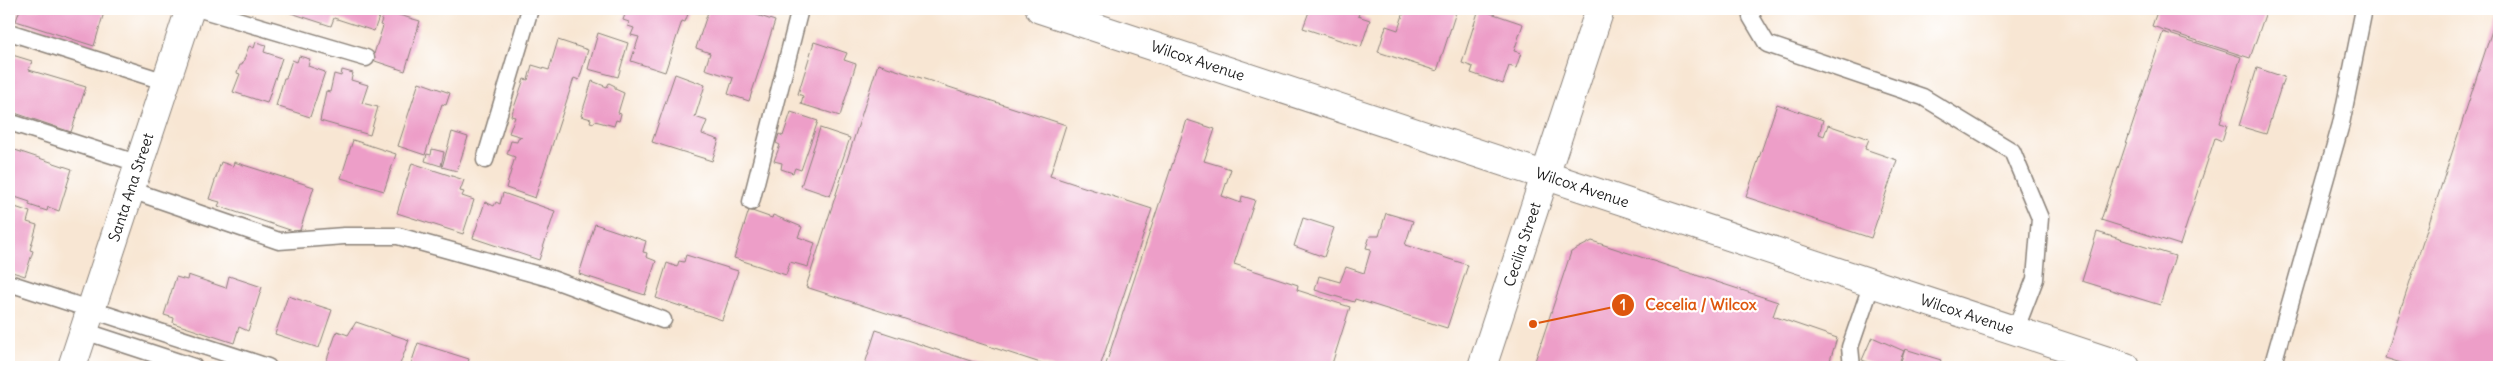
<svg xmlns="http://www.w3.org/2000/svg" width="2508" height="376" viewBox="0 0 2508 376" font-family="Delius,sans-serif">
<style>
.building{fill:#ed9ec8}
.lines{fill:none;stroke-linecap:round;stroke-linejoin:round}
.lane-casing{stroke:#8a8178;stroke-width:19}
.street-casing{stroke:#8a8178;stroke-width:30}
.secondary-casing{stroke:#8a8178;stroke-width:30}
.lane{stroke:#fff;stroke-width:16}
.street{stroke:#fff;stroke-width:28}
.secondary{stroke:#fff;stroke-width:28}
.labels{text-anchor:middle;stroke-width:4.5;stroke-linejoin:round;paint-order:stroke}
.street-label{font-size:15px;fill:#1c1c1c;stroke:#fff}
.leader{fill:none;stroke:#de560d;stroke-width:2}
.callout-dot{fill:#de560d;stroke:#fff;stroke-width:2}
.mark-label{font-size:15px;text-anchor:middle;font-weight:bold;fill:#fff}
.callout-label{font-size:16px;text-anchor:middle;font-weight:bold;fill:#de560d;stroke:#fff;stroke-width:4.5;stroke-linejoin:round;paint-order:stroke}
</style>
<rect width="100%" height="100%" fill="#fff"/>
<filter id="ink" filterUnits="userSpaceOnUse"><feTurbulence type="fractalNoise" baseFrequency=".02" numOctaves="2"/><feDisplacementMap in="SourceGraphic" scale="10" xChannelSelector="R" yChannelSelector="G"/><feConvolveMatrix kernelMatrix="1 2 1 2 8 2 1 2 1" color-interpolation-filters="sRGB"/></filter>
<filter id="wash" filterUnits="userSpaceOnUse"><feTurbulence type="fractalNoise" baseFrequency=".0096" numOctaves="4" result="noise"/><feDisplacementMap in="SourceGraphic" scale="20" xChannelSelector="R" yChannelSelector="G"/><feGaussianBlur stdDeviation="1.12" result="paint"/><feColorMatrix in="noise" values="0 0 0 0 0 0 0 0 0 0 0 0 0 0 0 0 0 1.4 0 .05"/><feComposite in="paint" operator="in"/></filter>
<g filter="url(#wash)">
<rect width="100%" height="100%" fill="#f8e6d3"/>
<g id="blocks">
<g class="building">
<polygon points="20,9 105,9 94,46 16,21"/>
<polygon points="286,9 382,9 374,31 334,18 331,26 285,11"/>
<polygon points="627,9 686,9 685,13 688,14 685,22 682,21 665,72 631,61 639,37 631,35 634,28 628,26 629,22 623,20"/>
<polygon points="709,9 739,9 775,21 749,101 728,94 733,78 705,69 710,53 696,48"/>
<polygon points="1310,9 1361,9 1358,16 1370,20 1361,47 1303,28"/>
<polygon points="1405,9 1457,9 1437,71 1378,52 1386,26 1398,30"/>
<polygon points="1479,9 1523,24 1514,51 1521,53 1516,68 1509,66 1503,84 1471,73 1473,67 1462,63"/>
<polygon points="2158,9 2267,9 2250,58 2152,26"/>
<polygon points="2499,9 2499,367 2414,367 2385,358"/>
<polygon points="385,11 420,21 405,71 372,60 383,26 380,25"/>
<polygon points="2163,32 2241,57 2220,123 2227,125 2222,141 2215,138 2180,245 2101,220"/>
<polygon points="598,33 628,43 618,77 588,69"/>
<polygon points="558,40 588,50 579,80 574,78 535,198 506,188 515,157 507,154 511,141 517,142 518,138 522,137 509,133 515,117 511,116 524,79 528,80 532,65 549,70"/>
<polygon points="256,42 266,45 264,52 282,58 267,103 233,92 240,74 237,73 240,65 242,65 249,46 254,48"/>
<polygon points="814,42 847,53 844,60 856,64 840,116 801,104 803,96 798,94"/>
<polygon points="9,54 32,61 29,70 86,87 71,132 9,111"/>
<polygon points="299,56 310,59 308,66 325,72 310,117 276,106 284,78 286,78 292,60 297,62"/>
<polygon points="878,64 1066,125 1050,176 1152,209 1100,367 1053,367 806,287"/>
<polygon points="2257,68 2284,77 2266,134 2239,126"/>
<polygon points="342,70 353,73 351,80 368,85 362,103 378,107 370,135 320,121 326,91 330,92 334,74 341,76"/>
<polygon points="675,74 705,85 695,117 707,121 702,134 719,140 712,161 652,142"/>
<polygon points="592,81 607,87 609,83 615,86 615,89 624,93 618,113 621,114 619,121 616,120 614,126 595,121 594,123 590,122 591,119 581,116"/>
<polygon points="419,82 450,93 446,105 442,104 425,155 398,146"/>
<polygon points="1777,104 1823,120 1819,134 1824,136 1828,125 1869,139 1865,149 1897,160 1871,238 1746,197"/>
<polygon points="791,112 818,121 801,170 795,168 793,173 781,169 782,163 774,161 780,145 776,143 779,134 783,136"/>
<polygon points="1187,120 1215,129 1204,161 1231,169 1222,196 1241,203 1242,196 1255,200 1234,264 1298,285 1297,290 1350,307 1331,367 1105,367"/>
<polygon points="820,128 850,138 830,196 801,186"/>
<polygon points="452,132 468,137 457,171 442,167"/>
<polygon points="353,140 396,154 384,191 341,178"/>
<polygon points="9,148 72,169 59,211 48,207 47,211 29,205 30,202 9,195"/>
<polygon points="432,149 444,152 441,166 425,161 427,154 431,155"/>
<polygon points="221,162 233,166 234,162 314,187 299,233 218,206 220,202 209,199"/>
<polygon points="412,163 464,180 460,191 464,192 462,196 474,200 463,234 397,213"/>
<polygon points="503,193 555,211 539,260 473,238 485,202 494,206 496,202 500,204"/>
<polygon points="9,205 30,212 27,222 37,225 30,250 33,251 25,276 9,271"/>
<polygon points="749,210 772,218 773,215 802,227 798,237 815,243 808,267 790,262 786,275 734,258"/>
<polygon points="1386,213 1413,221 1405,245 1468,265 1447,328 1355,299 1354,302 1315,290 1319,276 1340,282 1346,267 1364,273 1371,249 1366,248 1370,236 1379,236"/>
<polygon points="1303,218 1334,228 1324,257 1294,246"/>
<polygon points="595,224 646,241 643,252 647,253 646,257 656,261 645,295 579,274"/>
<polygon points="2097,232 2175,256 2160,305 2082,281"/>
<polygon points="1592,241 1778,302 1773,316 1837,338 1828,367 1533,367 1571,252"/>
<polygon points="686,255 738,271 722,320 656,298 667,263 677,267 679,261 684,262"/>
<polygon points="188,275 226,288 229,276 262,287 248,331 239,327 234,343 173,323 174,318 164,315 176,277 187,280"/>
<polygon points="288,296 332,310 319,348 275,334"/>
<polygon points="356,322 409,340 399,367 325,365 337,331 348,335"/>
<polygon points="876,330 989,367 864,367"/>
<polygon points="1872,337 1904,351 1897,367 1880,367 1862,360"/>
<polygon points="418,343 469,359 467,367 410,367"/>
<polygon points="1905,349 1941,360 1938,367 1899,367"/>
</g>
</g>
</g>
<g filter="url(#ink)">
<use href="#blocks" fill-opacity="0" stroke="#8a8178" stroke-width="1"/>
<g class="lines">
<g class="lane-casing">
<g id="lane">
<polyline points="200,9 366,58"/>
<polyline points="1753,9 1751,17 1767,44 1923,97 2012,151 2040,218 2035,279 2015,331"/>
<polyline points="9,32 166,82"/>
<polyline points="9,122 140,164"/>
<polyline points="485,160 530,9"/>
<polyline points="131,190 279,241 344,236 398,236 549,278 663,320"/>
<polyline points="751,202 800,9"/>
<polyline points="9,283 268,367"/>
<polyline points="84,331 194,367"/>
<polyline points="1852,367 1850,347 1872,283"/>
<polyline points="2272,367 2341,124 2364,9"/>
</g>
</g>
<g class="street-casing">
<g id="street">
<path id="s1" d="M1482,367L1600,9"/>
</g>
</g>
<g class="secondary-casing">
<g id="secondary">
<path id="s2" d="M1040,9L2126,367"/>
<path id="s3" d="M72,367L190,9"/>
</g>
</g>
<use href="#lane" class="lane"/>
<use href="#street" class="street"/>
<use href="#secondary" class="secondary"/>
</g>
</g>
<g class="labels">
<g class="street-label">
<text dy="5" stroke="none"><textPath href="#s2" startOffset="166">Wilcox Avenue</textPath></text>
<text dy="5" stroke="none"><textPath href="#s3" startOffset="189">Santa Ana Street</textPath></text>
<text dy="5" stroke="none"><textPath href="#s2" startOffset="571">Wilcox Avenue</textPath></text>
<text dy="5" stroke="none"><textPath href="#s1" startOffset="129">Cecilia Street</textPath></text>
<text dy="5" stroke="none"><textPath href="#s2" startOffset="976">Wilcox Avenue</textPath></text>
</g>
</g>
<path class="leader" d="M1533 324L1623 305"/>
<g class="callout-dot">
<circle cx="1533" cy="324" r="5"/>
<circle cx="1623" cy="305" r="12"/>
</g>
<g class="mark-label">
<text x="1623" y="310">1</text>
</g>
<g class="callout-label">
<text x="1701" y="310">Cecelia / Wilcox</text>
</g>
<rect width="2508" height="376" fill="none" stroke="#fff" stroke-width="30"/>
</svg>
